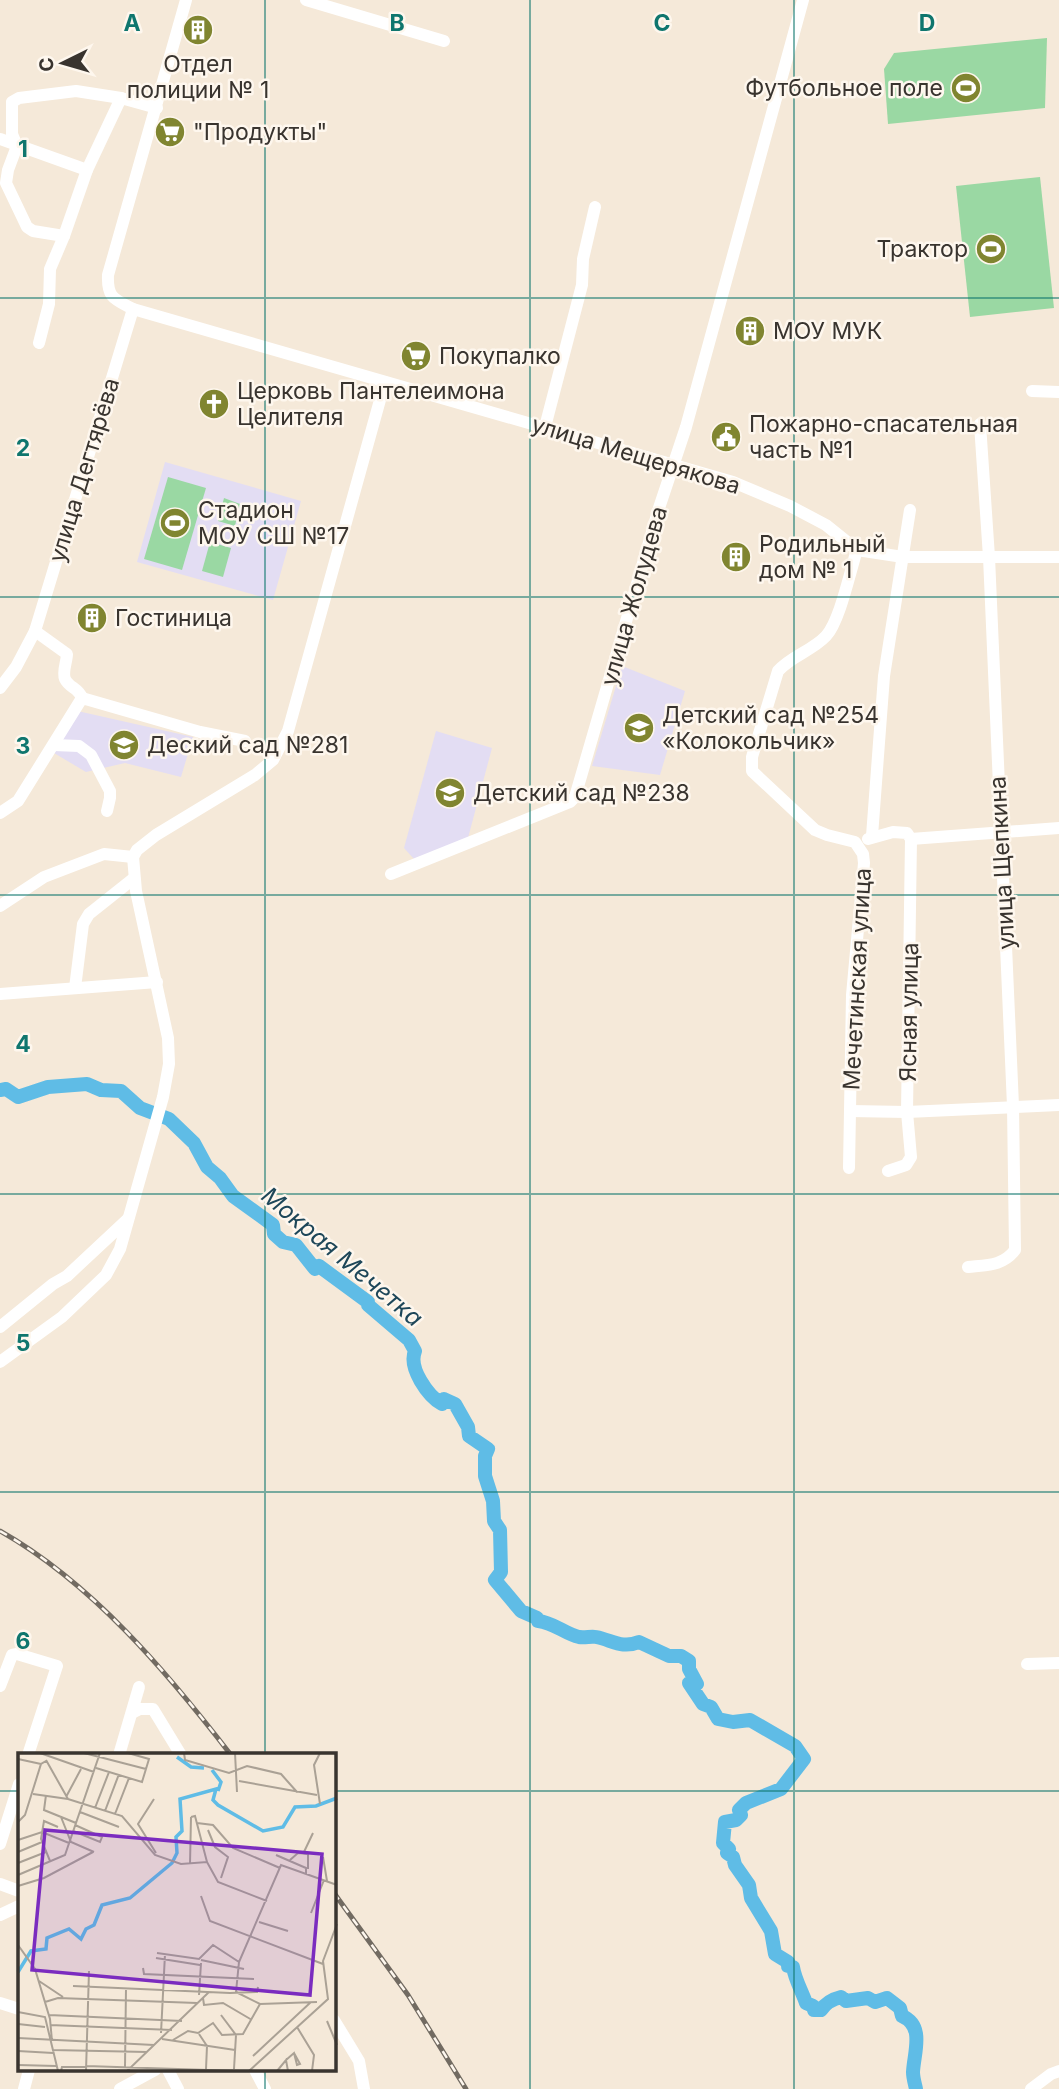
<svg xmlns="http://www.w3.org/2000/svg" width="1059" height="2089" viewBox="0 0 1059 2089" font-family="Inter,sans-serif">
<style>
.education{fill:#e3ddf3}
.green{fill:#9ad8a3}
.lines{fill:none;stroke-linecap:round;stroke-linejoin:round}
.river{stroke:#5fbce6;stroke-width:14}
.minor{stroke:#fff;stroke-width:12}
.rail-casing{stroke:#726b62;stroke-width:5}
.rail{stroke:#fef7ee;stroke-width:2.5;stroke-dasharray:8;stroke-linecap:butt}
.grid{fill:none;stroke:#0f766e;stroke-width:2;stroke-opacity:0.55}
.labels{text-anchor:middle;stroke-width:5;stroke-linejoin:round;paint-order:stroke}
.poi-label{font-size:23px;fill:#39342f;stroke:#fef7ee;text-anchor:start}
.street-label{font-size:23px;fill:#39342f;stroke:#fef7ee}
.water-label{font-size:24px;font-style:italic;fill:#1e4759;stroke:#fef7ee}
.inset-river{fill:none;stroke:#5fbce6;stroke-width:3.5}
.inset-road{fill:none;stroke:#aaa195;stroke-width:2}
.view{fill:#7b2cbf;fill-opacity:0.15;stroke:#7b2cbf;stroke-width:3.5}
.inset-edge{fill:none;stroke:#39342f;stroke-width:3.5}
.grid-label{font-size:23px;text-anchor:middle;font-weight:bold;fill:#0f766e;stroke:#fef7ee;stroke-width:5;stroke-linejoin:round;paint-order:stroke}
</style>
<rect width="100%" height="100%" fill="#f5e9d9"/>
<g class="education">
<polygon points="165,462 301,501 273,600 137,562"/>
<polygon points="622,666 685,691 660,775 592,766"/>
<polygon points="73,710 193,737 181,777 125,763 86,772 54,753"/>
<polygon points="436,731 492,748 468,838 414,859 404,848"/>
</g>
<g class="green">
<polygon points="1047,38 1045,108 888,124 884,69 894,53"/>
<polygon points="1040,177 1054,308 970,317 956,186"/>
<polygon points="168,477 206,488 182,570 144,559"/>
<polygon points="224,498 240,504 235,526 218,521"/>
<polygon points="210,542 231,548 223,577 202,571"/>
</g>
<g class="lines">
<path class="river" d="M0,1090L6,1089L18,1097L48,1087L87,1084L101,1090L121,1091L140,1108L169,1119L194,1143L207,1167L220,1178L233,1196L273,1225L274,1234L283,1242L296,1245L315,1269L319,1266L368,1302V1305L409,1340L415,1351C408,1368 428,1396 442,1404L444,1399L455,1404L468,1427L469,1436L488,1449L485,1456V1476L493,1501L494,1521L500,1530L501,1572L495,1580L521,1611L537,1618L538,1621C553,1622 565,1634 579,1637C585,1638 591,1636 596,1637C612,1640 622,1649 639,1642L669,1656H681L689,1661V1669L697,1684L689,1683L703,1704L711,1707L718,1719L733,1722L750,1720L795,1746L804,1759L781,1789L746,1803L739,1810L741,1815L736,1820L725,1822L723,1843L729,1849L727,1853L733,1857L735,1865L749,1885L751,1898L771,1931L775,1954L788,1962V1966L793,1967C795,1980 802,1991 806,2003L813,2006L814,2010H821C825,2004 833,1999 841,1997L846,2001L868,1998L875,2002L887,1998L900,2008L902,2016C925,2026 914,2052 913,2072C913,2078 915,2084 916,2089"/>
<g class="minor">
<path d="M186,0L108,275C107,298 114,299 133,309L733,482L790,506L826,525L857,550L903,557H1059"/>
<polyline points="306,0 444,41"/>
<polyline points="0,139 87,170"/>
<polyline points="64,236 33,231 27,227 6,183 8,170 17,146 12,134 12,102 19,98 76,91 121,98"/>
<polyline points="39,343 49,304 50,269 64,236 87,170 121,98 157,108"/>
<polyline points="1032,391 1059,392"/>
<polyline points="545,427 582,285 583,259 595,207"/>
<path d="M35,631L67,654C67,661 62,672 65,679C69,688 79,688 82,698"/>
<polyline points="0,688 16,667 35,631 133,309"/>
<polyline points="54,745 79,746 91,755 110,791 110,798 107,811"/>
<polyline points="0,813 18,801 82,698 200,732 245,741"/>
<polyline points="872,836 884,676 910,510"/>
<polyline points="868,839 893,832 907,833 911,839 1059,828"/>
<polyline points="391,874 570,802 575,797 659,508 686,427 803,0"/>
<polyline points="0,906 44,877 104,854 133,857"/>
<polyline points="75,988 83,924 89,914 133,879"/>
<polyline points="0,994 157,982"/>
<polyline points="850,1111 907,1112 1059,1105"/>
<path d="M849,1168L852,995L864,863L863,854L855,842L827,835L815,830L752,771V757L778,671C791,656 812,651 826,636C840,621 850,571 857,550"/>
<polyline points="888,1171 906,1165 911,1157 907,1112 911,839"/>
<path d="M968,1267C987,1265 1003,1266 1015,1250L1013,1106L989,557L980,424"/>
<polyline points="0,1327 53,1284 67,1276 128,1219"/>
<polyline points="0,1362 62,1317 106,1275 120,1249 163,1097 169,1064 168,1038 136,891 133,857 137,850 156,835 255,775 273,760 288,731 385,382"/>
<polyline points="1027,1664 1059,1663"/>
<polyline points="0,1686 12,1655 17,1654 57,1666 28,1755"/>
<polyline points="132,1713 140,1709 153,1709 181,1755"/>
<polyline points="119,1755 139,1687"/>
<polyline points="0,1844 19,1784"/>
<polyline points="0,1884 19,1891"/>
<polyline points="0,1915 19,1906"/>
<polyline points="0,2003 19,2009"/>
<polyline points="334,2020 359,2061 364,2089"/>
<polyline points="168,2070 178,2089"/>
<polyline points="255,2070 265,2089"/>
<polyline points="24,2089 29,2070"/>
<polyline points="120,2089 155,2070"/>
<polyline points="1031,2089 1051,2074 1059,2071"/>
</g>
<g class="rail-casing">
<g id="rail">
<path d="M0,1531C92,1583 167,1672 231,1755"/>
<polyline points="334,1893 408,1995 466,2089"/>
</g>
</g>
<use href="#rail" class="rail"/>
</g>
<path class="grid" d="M265,0V1755M530,0V2089M794,0V2089M0,298H1059M0,597H1059M0,895H1059M0,1194H1059M0,1492H1059M0,1791H19M334,1791H1059M265,2070V2089"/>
<defs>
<g id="building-disc" transform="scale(1.575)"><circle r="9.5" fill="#808530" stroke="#fef7ee"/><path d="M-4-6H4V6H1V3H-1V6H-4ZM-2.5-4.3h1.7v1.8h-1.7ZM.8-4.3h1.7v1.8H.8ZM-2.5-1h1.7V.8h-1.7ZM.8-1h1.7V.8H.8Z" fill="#fff"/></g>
<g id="stadium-disc" transform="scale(1.575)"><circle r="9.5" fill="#808530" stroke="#fef7ee"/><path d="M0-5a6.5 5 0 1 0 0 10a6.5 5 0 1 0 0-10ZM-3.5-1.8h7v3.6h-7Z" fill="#fff"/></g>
<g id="supermarket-disc" transform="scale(1.575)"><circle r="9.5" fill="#808530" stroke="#fef7ee"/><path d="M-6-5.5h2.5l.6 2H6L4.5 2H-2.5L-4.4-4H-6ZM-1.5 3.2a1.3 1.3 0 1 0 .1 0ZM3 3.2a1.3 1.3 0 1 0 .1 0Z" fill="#fff"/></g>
<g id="church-disc" transform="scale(1.575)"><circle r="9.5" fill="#808530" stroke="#fef7ee"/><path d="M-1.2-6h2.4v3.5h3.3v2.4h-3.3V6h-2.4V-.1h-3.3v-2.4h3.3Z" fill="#fff"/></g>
<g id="civic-disc" transform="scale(1.575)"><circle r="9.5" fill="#808530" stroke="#fef7ee"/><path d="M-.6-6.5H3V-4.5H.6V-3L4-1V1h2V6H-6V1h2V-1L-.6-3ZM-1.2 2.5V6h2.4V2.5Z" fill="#fff"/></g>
<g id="school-disc" transform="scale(1.575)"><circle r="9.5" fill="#808530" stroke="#fef7ee"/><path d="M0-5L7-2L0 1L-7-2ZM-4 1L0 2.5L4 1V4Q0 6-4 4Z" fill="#fff"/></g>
</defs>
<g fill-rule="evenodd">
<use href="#building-disc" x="198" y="30"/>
<use href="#stadium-disc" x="966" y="88"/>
<use href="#supermarket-disc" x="170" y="132"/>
<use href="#stadium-disc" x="991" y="249"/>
<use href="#building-disc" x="750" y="331"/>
<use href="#supermarket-disc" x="416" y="356"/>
<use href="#church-disc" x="214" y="404"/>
<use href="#civic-disc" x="726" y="437"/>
<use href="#stadium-disc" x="175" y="523"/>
<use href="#building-disc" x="736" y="557"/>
<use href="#building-disc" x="92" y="618"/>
<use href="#school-disc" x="639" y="728"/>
<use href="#school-disc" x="124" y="745"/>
<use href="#school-disc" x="450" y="793"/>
</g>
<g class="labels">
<g class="poi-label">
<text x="198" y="72" text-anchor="middle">Отдел<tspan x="198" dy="26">полиции № 1</tspan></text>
<text x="943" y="96" text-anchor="end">Футбольное поле</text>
<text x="193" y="140">"Продукты"</text>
<text x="968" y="257" text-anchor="end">Трактор</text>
<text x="773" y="339">МОУ МУК</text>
<text x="439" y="364">Покупалко</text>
<text x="237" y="399">Церковь Пантелеимона<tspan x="237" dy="26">Целителя</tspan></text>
<text x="749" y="432">Пожарно-спасательная<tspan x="749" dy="26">часть №1</tspan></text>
<text x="198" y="518">Стадион<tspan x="198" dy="26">МОУ СШ №17</tspan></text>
<text x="759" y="552">Родильный<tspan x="759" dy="26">дом № 1</tspan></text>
<text x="115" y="626">Гостиница</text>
<text x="662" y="723">Детский сад №254<tspan x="662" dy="26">«Колокольчик»</tspan></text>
<text x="147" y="753">Деский сад №281</text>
<text x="473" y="801">Детский сад №238</text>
</g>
<g class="street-label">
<text transform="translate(636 455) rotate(17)" y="8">улица Мещерякова</text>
<text transform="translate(84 470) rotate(-73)" y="8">улица Дегтярёва</text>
<text transform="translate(634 596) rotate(-74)" y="8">улица Жолудева</text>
<text transform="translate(1002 863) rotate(-93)" y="8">улица Щепкина</text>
<text transform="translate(857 979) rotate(-87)" y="8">Мечетинская улица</text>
<text transform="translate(909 1012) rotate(-89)" y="8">Ясная улица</text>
</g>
<g class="water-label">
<text transform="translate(342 1257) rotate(40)" y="8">Мокрая Мечетка</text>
</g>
</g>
<g transform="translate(18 1753)">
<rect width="318" height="318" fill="#f5e9d9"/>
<path class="inset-river" d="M159,4L173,14L186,15M194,17L203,29L200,38M0,219L13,198L28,196L29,185L51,176L63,186L68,176L76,172L84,152L112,145L154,110L159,100L158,84L164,78L162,46L198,36L195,47L200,52L245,78L265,74L277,54L298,53L319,45"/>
<path class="inset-road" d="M22,0L76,19M66,0L128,16M166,0L167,7L211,20L229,13L263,21L279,39M217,0L219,39M302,0L296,12L302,51M0,6L23,11M28,7L50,46M78,15L124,29L131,6L110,0M221,28L299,42M15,41L50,46L104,63L137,102L163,111L189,109L200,129L249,148M28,42L26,57L58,70M48,44L63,16M136,46L120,71L138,100M77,55L91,19M87,58L101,21M62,59L101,74M97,61L111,25M43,64L53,89L76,99M173,64L177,63L189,109M0,69L7,62L23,11L28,8M179,70L195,72L215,95L262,115M190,77L197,94L210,104L203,125M55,78L82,89L84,84L57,72M0,87L24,79L51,90M0,99L24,89M285,101L295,80M258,102L288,115V121M305,104L309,128M272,107L280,100L290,101V116M32,108L23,86L26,68L40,74M0,110L28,99M172,111L173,64M0,122L47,102L82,0M0,133L26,125L75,99M183,143L192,168L305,211M293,160L306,127M241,169L270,178M0,192L17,216L32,266L34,288M139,200L181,206L195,192L221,209M138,205L182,212M183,207L226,216M125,215L126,221L236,226M21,228L45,244M55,233L212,240L239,239L240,234M218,239L221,209L263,112L319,132M218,239L242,251L299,249M181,242L183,210M185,245L186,252L205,250L234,267M27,249L40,245L179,250M0,259L27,264L40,318M31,262L164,268M203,262L218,282L216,316M309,268L319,292M0,271L27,274M32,272L154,277M279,274L296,302L294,318M143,280L147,201M181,281L189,293L188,316M0,285L136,292M144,286L217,297M155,287L170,278L180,280L195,270L204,282L225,281L242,251M34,297L129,299M0,298L35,300M235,303L293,249M268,307L276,300L279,312L282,311L276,300M0,312L38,313M68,313L221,318M107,314L108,235M43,318L44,314H68M68,318L71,218M109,318L191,239M231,318L310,246L305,208L319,171M259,318L268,307L270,318"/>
<path class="view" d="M27,77L304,101L292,242L14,217Z"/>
<rect width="318" height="318" class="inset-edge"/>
</g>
<g class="grid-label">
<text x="132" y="31">A</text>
<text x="397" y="31">B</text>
<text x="662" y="31">C</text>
<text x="927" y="31">D</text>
<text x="23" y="157">1</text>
<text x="23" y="456">2</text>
<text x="23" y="754">3</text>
<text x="23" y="1052">4</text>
<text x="23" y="1351">5</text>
<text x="23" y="1649">6</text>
</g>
<g transform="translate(63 63) rotate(265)" stroke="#fef7ee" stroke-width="5" paint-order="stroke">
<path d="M0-5L12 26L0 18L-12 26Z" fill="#39342f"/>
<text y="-10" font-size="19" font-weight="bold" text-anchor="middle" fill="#39342f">С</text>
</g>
</svg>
